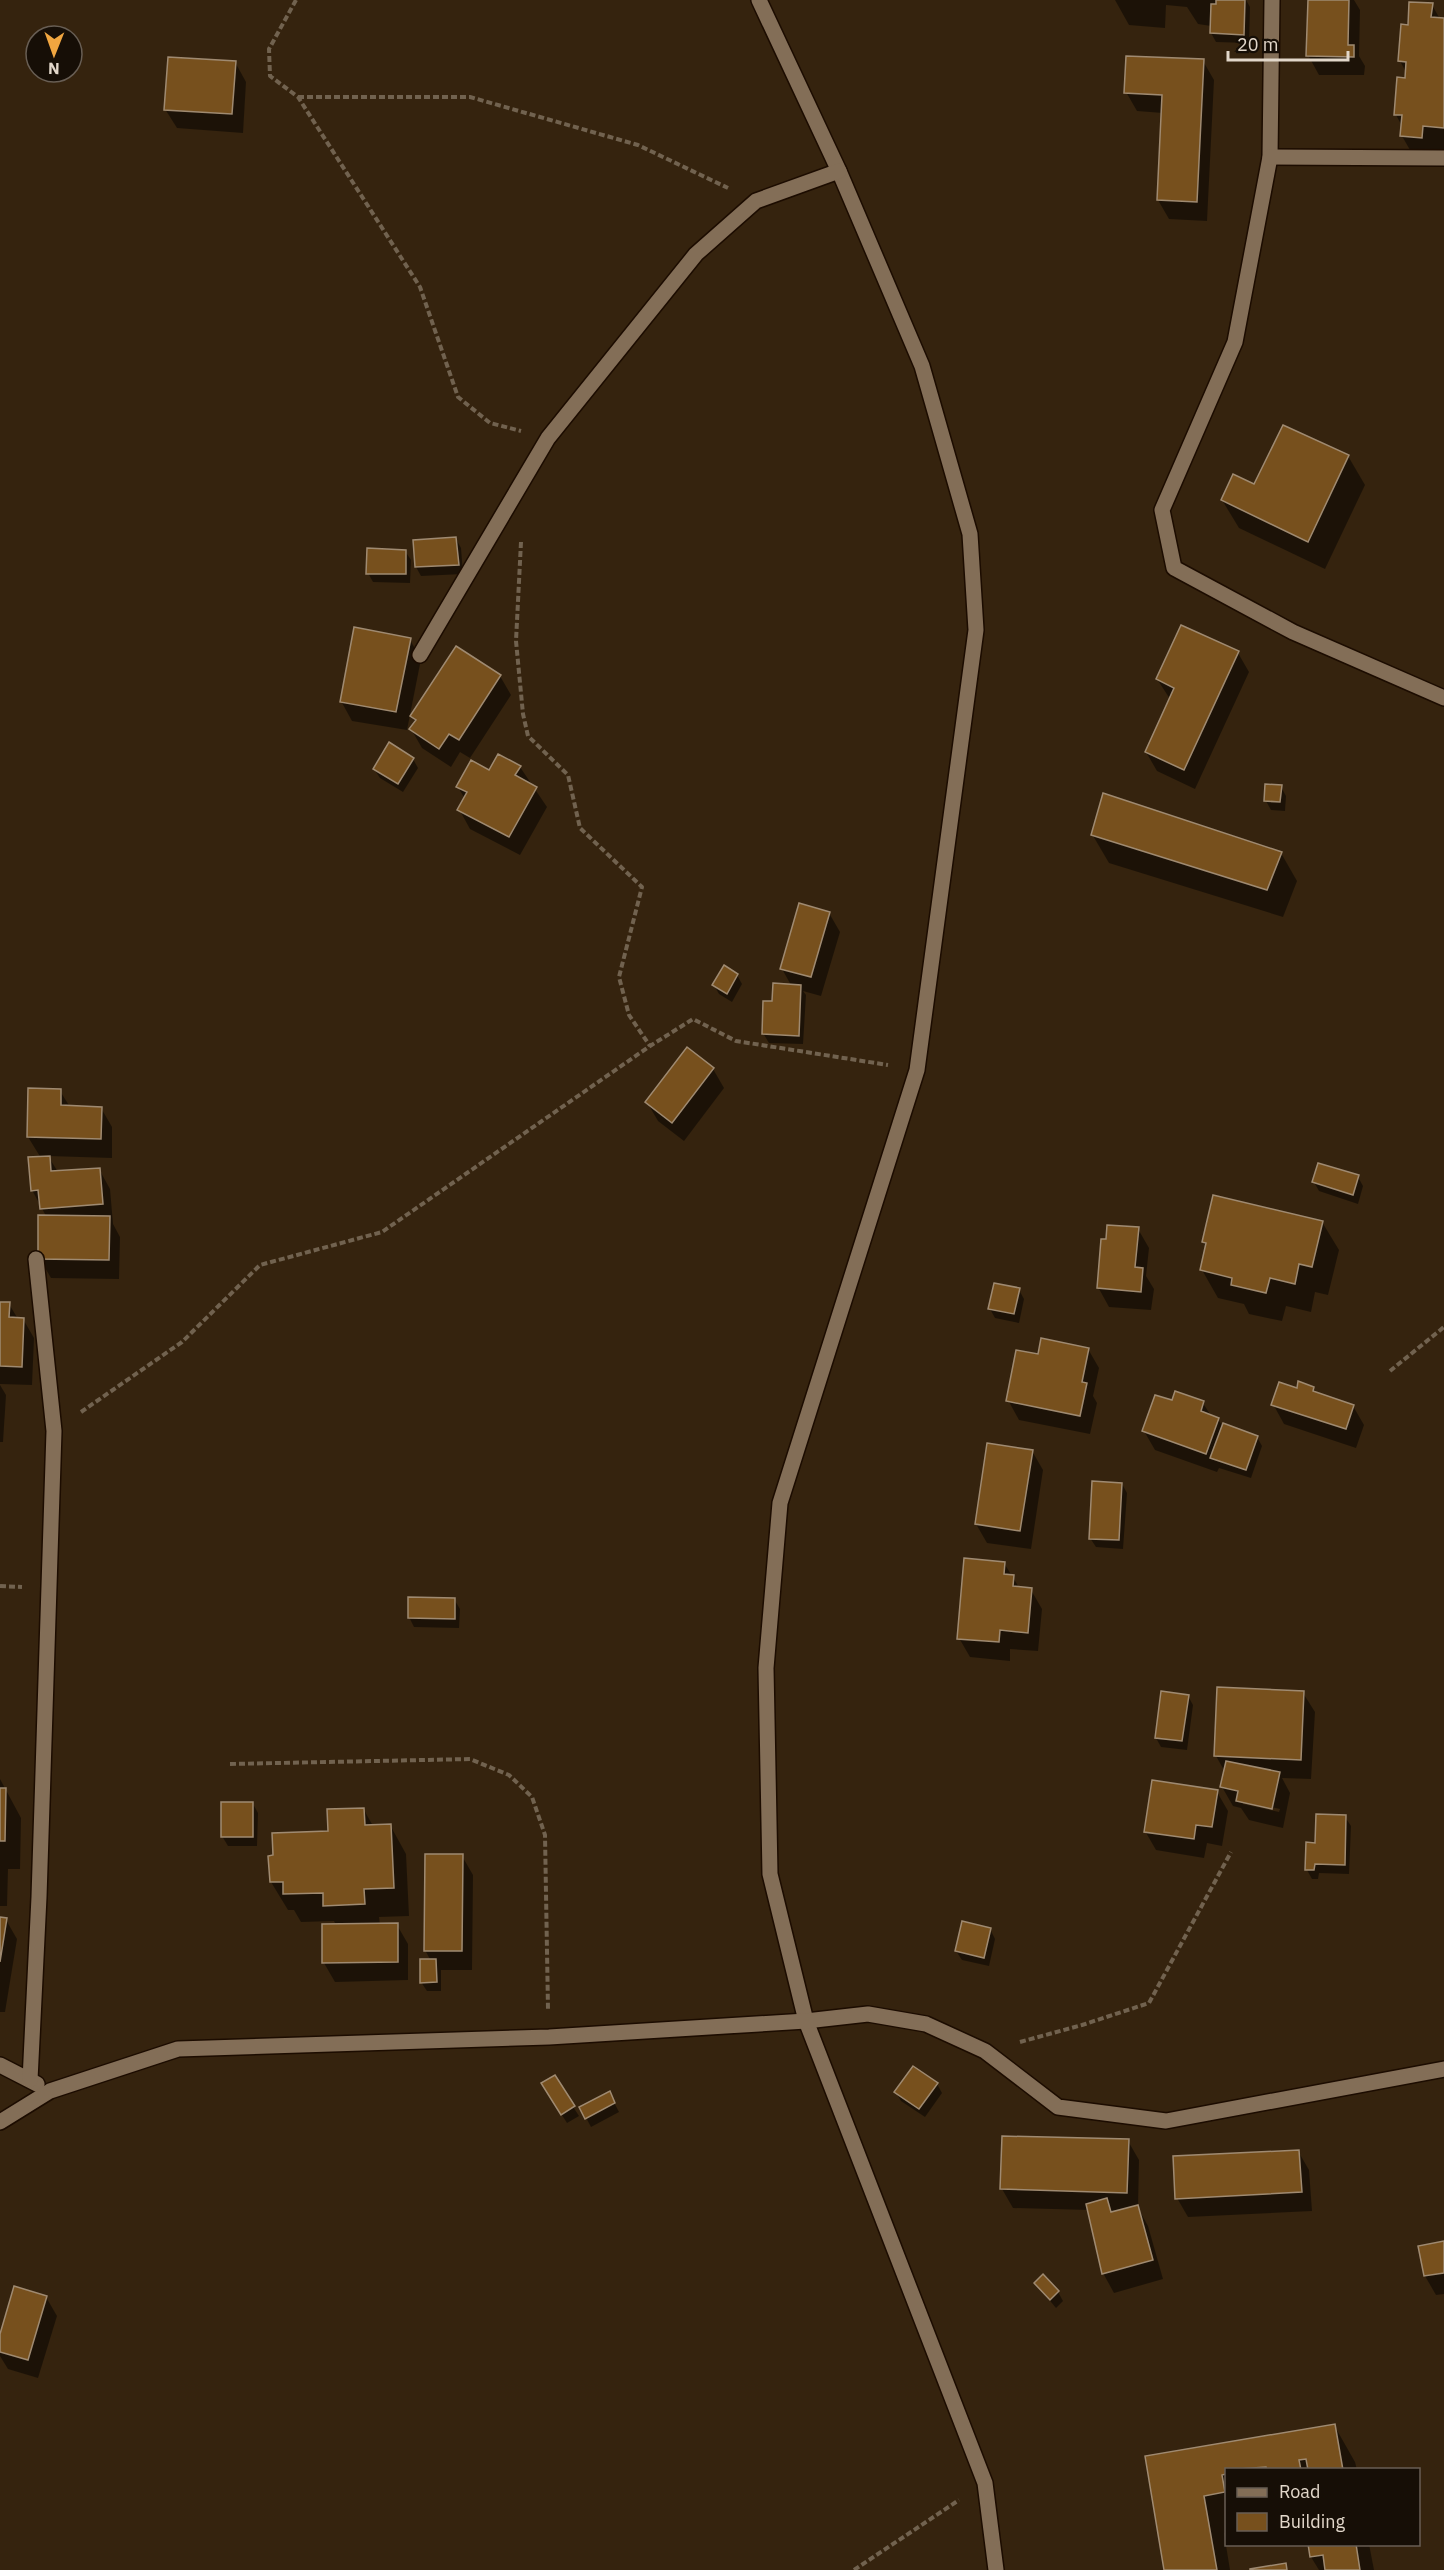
<svg xmlns="http://www.w3.org/2000/svg" width="1444" height="2570" viewBox="0 0 1444 2570" font-family="'IBM Plex Sans',sans-serif">
<style>
.shadow{fill:#0007;fill-rule:evenodd}
.building{fill:#77501d;stroke:#9f8a71;stroke-width:1.5}
.lines{fill:none;stroke-linecap:round;stroke-linejoin:round}
.minor-casing{stroke:#1c0c00;stroke-width:18}
.path{stroke:#71624f;stroke-width:4;stroke-dasharray:6 3;stroke-linecap:butt}
.minor{stroke:#836e57;stroke-width:15}
</style>
<rect width="100%" height="100%" fill="#35230e"/>
<g class="shadow">
<polygon points="1115,0 1246,0 1250,7 1249,43 1216,42 1211,33 1211,26 1198,24 1187,7 1166,5 1165,28 1129,25"/>
<polygon points="1309,0 1354,0 1360,10 1359,56 1365,66 1364,75 1319,75 1308,55"/>
<polygon points="1432,5 1440,19 1444,19 1444,155 1438,154 1438,166 1418,164 1402,136 1402,126 1396,115 1406,80 1407,74 1400,61 1409,27"/>
<polygon points="1203,61 1214,80 1207,221 1169,219 1158,200 1163,113 1137,111 1126,92"/>
<polygon points="235,62 246,82 243,133 177,128 165,109"/>
<polygon points="1348,456 1365,485 1325,569 1239,528 1222,500"/>
<polygon points="456,539 461,548 463,574 421,576 416,567"/>
<polygon points="405,551 411,560 410,583 373,582 368,573"/>
<polygon points="1181,627 1238,653 1249,672 1195,789 1157,771 1146,752 1170,699 1157,679"/>
<polygon points="410,640 421,659 407,730 352,721 341,701"/>
<polygon points="500,676 511,695 470,758 460,752 451,767 422,748 411,729 416,723 412,716"/>
<polygon points="413,759 418,768 403,792 380,778 374,769"/>
<polygon points="520,767 547,807 520,855 470,829 459,809 465,799 458,787 490,772"/>
<polygon points="1281,787 1286,796 1285,811 1271,810 1266,801"/>
<polygon points="1092,834 1281,853 1297,881 1283,917 1109,863"/>
<polygon points="829,913 840,932 821,996 803,991 806,995 803,1044 769,1043 763,1033 774,1003 791,985 782,969"/>
<polygon points="737,975 742,984 732,1002 719,994 714,985"/>
<polygon points="713,1069 724,1088 684,1141 658,1121 647,1102"/>
<polygon points="60,1091 70,1107 101,1108 112,1127 112,1158 48,1156 58,1172 99,1169 110,1189 113,1224 120,1237 119,1279 51,1278 40,1259 46,1216 32,1190 41,1158 28,1137"/>
<polygon points="1358,1177 1363,1186 1358,1204 1319,1191 1314,1182"/>
<polygon points="1322,1222 1339,1250 1328,1295 1315,1292 1311,1312 1286,1306 1282,1321 1249,1314 1244,1304 1218,1298 1202,1270 1207,1248 1203,1242"/>
<polygon points="1138,1229 1149,1248 1146,1276 1154,1289 1151,1310 1109,1307 1098,1287 1107,1241"/>
<polygon points="1019,1290 1024,1299 1019,1323 995,1318 990,1309"/>
<polygon points="0,1303 9,1304 18,1319 23,1319 34,1338 32,1385 0,1384"/>
<polygon points="1088,1349 1099,1368 1093,1396 1097,1403 1090,1434 1019,1420 1008,1400 1039,1356"/>
<polygon points="0,1385 6,1395 3,1442 0,1442"/>
<polygon points="1313,1388 1317,1394 1353,1406 1364,1425 1356,1448 1284,1424 1273,1404 1298,1390"/>
<polygon points="1173,1402 1203,1403 1211,1416 1218,1419 1223,1427 1257,1437 1262,1446 1251,1478 1219,1468 1217,1472 1155,1450 1144,1431"/>
<polygon points="1032,1451 1043,1470 1031,1549 987,1543 976,1524"/>
<polygon points="1122,1484 1127,1493 1123,1549 1096,1547 1090,1538"/>
<polygon points="1004,1563 1020,1589 1031,1590 1042,1609 1038,1651 1010,1649 1010,1661 970,1657 959,1638"/>
<polygon points="454,1599 460,1609 459,1628 414,1627 409,1617"/>
<path d="M1303,1693L1315,1712L1311,1779L1282,1778L1290,1793L1283,1828L1249,1820L1241,1808L1233,1806L1222,1787L1225,1772L1216,1756ZM1243,1801L1280,1809L1279,1812L1243,1804Z"/>
<polygon points="1188,1696 1193,1705 1187,1750 1161,1747 1156,1738"/>
<polygon points="0,1779 21,1818 20,1869 8,1869 7,1906 0,1906"/>
<polygon points="1217,1792 1228,1811 1222,1846 1207,1843 1204,1858 1156,1850 1145,1831"/>
<polygon points="253,1804 258,1813 257,1846 228,1846 222,1836"/>
<polygon points="364,1810 373,1826 390,1825 406,1854 409,1916 379,1917 380,1925 397,1925 408,1944 408,1980 335,1982 324,1963 336,1925 334,1921 301,1922 294,1910 288,1910 271,1882 330,1832"/>
<polygon points="1345,1817 1351,1826 1349,1874 1319,1873 1318,1879 1312,1879 1307,1870 1316,1844"/>
<polygon points="462,1856 473,1875 472,1970 441,1970 441,1991 427,1991 421,1982 431,1961 425,1950"/>
<polygon points="0,1919 6,1920 17,1939 5,2012 0,2012"/>
<polygon points="990,1929 995,1939 989,1966 962,1960 956,1951"/>
<polygon points="554,2077 579,2116 567,2123 548,2093"/>
<polygon points="937,2084 942,2093 925,2117 901,2101 896,2092"/>
<polygon points="609,2093 619,2112 591,2127 581,2108"/>
<polygon points="1128,2141 1139,2160 1138,2208 1148,2226 1163,2279 1114,2293 1103,2273 1093,2234 1096,2233 1089,2210 1013,2208 1002,2189"/>
<polygon points="1298,2151 1309,2170 1312,2211 1188,2217 1177,2198"/>
<polygon points="1444,2242 1444,2294 1436,2295 1425,2276"/>
<polygon points="1036,2284 1058,2292 1063,2301 1056,2308"/>
<polygon points="46,2297 57,2316 38,2378 8,2369 0,2356 0,2339"/>
<polygon points="1334,2425 1355,2462 1357,2470 1226,2470 1226,2532 1224,2533 1230,2570 1166,2570 1146,2458"/>
<polygon points="1309,2544 1369,2544 1374,2570 1319,2570 1311,2557"/>
</g>
<g class="building">
<polygon points="1216,0 1245,0 1244,35 1210,33 1211,4 1216,4"/>
<polygon points="1308,0 1349,0 1348,45 1354,45 1354,57 1306,56"/>
<polygon points="1409,2 1433,3 1431,17 1444,18 1444,128 1423,126 1422,138 1400,136 1402,115 1394,115 1397,77 1405,78 1406,62 1398,61 1401,24 1408,25"/>
<polygon points="1126,56 1204,59 1197,202 1157,200 1162,95 1124,93"/>
<polygon points="168,57 236,61 232,114 164,110"/>
<polygon points="1283,425 1349,455 1308,542 1221,500 1233,474 1254,484"/>
<polygon points="456,537 459,565 415,567 413,540"/>
<polygon points="367,548 406,550 406,574 366,574"/>
<polygon points="1181,625 1239,651 1184,770 1145,752 1174,688 1156,679"/>
<polygon points="354,627 411,638 396,712 340,702"/>
<polygon points="456,646 501,675 459,740 449,734 439,749 409,729 416,720 410,716"/>
<polygon points="389,742 414,758 398,784 373,769"/>
<polygon points="498,754 521,766 515,775 537,787 509,837 457,810 467,792 456,787 471,760 489,770"/>
<polygon points="1265,784 1282,785 1280,802 1264,801"/>
<polygon points="1103,793 1282,852 1267,890 1091,835"/>
<polygon points="799,903 830,912 811,977 780,969"/>
<polygon points="724,965 738,974 727,994 712,985"/>
<polygon points="773,983 801,985 799,1036 762,1034 763,1001 772,1001"/>
<polygon points="687,1047 714,1068 672,1123 645,1102"/>
<polygon points="28,1088 61,1089 61,1105 102,1107 101,1139 27,1137"/>
<polygon points="50,1156 51,1171 100,1168 103,1204 40,1209 38,1190 31,1191 28,1157"/>
<polygon points="1318,1163 1359,1175 1353,1195 1312,1182"/>
<polygon points="1213,1195 1323,1221 1312,1267 1299,1264 1295,1284 1270,1278 1266,1293 1231,1285 1232,1278 1200,1270 1206,1243 1202,1242"/>
<polygon points="38,1215 110,1216 109,1260 38,1259"/>
<polygon points="1107,1225 1139,1227 1135,1267 1143,1268 1141,1292 1097,1288 1101,1239 1106,1239"/>
<polygon points="994,1283 1020,1288 1014,1314 988,1309"/>
<polygon points="0,1302 10,1302 9,1317 24,1318 22,1367 0,1366"/>
<polygon points="1041,1338 1089,1348 1082,1382 1087,1383 1080,1416 1006,1401 1016,1350 1038,1354"/>
<polygon points="1298,1381 1314,1387 1313,1391 1354,1405 1346,1429 1271,1405 1279,1382 1297,1388"/>
<polygon points="1175,1391 1204,1401 1201,1411 1219,1418 1206,1454 1142,1431 1155,1395 1172,1400"/>
<polygon points="1223,1423 1258,1436 1246,1470 1210,1458"/>
<polygon points="987,1443 1033,1450 1020,1531 975,1524"/>
<polygon points="1092,1481 1122,1483 1119,1540 1089,1539"/>
<polygon points="964,1558 1005,1562 1004,1574 1014,1575 1013,1586 1032,1588 1028,1633 1000,1630 999,1642 957,1639"/>
<polygon points="408,1597 455,1598 455,1619 408,1618"/>
<polygon points="1217,1687 1304,1691 1301,1760 1214,1756"/>
<polygon points="1161,1691 1189,1695 1182,1741 1155,1738"/>
<polygon points="1226,1761 1280,1772 1272,1809 1236,1801 1238,1791 1220,1787"/>
<polygon points="1152,1780 1218,1790 1212,1827 1196,1825 1194,1839 1144,1832"/>
<polygon points="0,1788 6,1788 5,1841 0,1841"/>
<rect x="221" y="1802" width="32" height="35"/>
<polygon points="364,1808 365,1825 391,1824 394,1888 364,1889 365,1904 323,1906 323,1893 283,1894 283,1882 270,1882 268,1856 273,1855 272,1833 328,1831 327,1809"/>
<polygon points="1316,1814 1346,1815 1345,1865 1315,1864 1314,1870 1305,1870 1306,1842 1315,1843"/>
<polygon points="425,1854 463,1854 462,1951 424,1951"/>
<polygon points="0,1917 7,1918 0,1962"/>
<polygon points="962,1921 991,1928 984,1958 955,1951"/>
<polygon points="398,1923 398,1962 322,1963 322,1924"/>
<polygon points="420,1959 436,1959 437,1982 420,1983"/>
<polygon points="913,2066 938,2083 919,2109 894,2092"/>
<polygon points="555,2075 575,2106 561,2115 541,2083"/>
<polygon points="610,2091 615,2103 585,2119 579,2107"/>
<polygon points="1002,2136 1129,2139 1127,2193 1000,2189"/>
<polygon points="1299,2150 1302,2192 1175,2199 1173,2156"/>
<polygon points="1107,2198 1111,2212 1138,2205 1153,2260 1102,2274 1086,2204"/>
<polygon points="1444,2241 1444,2273 1424,2276 1418,2246"/>
<polygon points="1043,2274 1059,2291 1050,2300 1034,2283"/>
<polygon points="14,2286 47,2296 28,2360 0,2352 0,2334"/>
<polygon points="1335,2424 1343,2470 1308,2470 1306,2459 1299,2460 1301,2470 1267,2470 1266,2467 1226,2470 1226,2474 1222,2475 1225,2492 1204,2496 1217,2570 1164,2570 1145,2456"/>
<polygon points="1308,2544 1356,2544 1360,2570 1325,2570 1323,2555 1310,2557"/>
<polygon points="1286,2563 1287,2570 1250,2570 1250,2569"/>
</g>
<g class="lines">
<g class="minor-casing">
<g id="minor">
<polyline points="759,0 839,171 922,366 970,534 976,630 917,1070 780,1503 766,1668 770,1874 806,2021 985,2483 996,2570"/>
<polyline points="1272,0 1270,157 1235,342 1162,510 1174,568 1293,632 1444,698"/>
<polyline points="1270,157 1444,158"/>
<polyline points="420,655 548,438 696,254 756,201 839,171"/>
<polyline points="0,2065 37,2084"/>
<polyline points="30,2080 39,1897 54,1431 36,1259"/>
<polyline points="0,2122 50,2091 178,2049 549,2037 806,2021 868,2014 926,2024 985,2051 1058,2107 1166,2121 1444,2069"/>
</g>
</g>
<g class="path">
<polyline points="296,0 269,49 270,76 298,97 420,287 458,397 490,423 521,431"/>
<polyline points="298,97 470,97 638,145 728,188"/>
<polyline points="521,542 516,641 523,714 528,736 568,775 580,828 642,887 619,977 629,1015 650,1046"/>
<polyline points="1390,1371 1444,1327"/>
<polyline points="81,1412 182,1342 260,1265 382,1232 650,1046 693,1019 736,1041 888,1065"/>
<polyline points="0,1586 22,1587"/>
<polyline points="230,1764 470,1759 509,1775 532,1797 545,1835 548,2009"/>
<polyline points="1020,2042 1082,2025 1149,2003 1231,1852"/>
<polyline points="854,2570 959,2500"/>
</g>
<use href="#minor" class="minor"/>
</g>
<rect x="1225" y="2468" width="195" height="78" fill="#160e06" stroke="#685e54" stroke-width="1.5"/>
<rect x="1237" y="2488" width="30" height="9" fill="#836e57" stroke="#685e54" stroke-width="1.5"/>
<text x="1279" y="2498" font-size="18" fill="#e2d7ca">Road</text>
<rect x="1237" y="2513" width="30" height="18" fill="#77501d" stroke="#685e54" stroke-width="1.5"/>
<text x="1279" y="2528" font-size="18" fill="#e2d7ca">Building</text>
<g transform="translate(54 54) rotate(181)"><circle r="28" fill="#160e06" stroke="#685e54" stroke-width="1.5"/>
<path d="M0-4.5L10 22L0 15L-10 22Z" fill="#f1a640"/>
<text y="-9" font-size="16" font-weight="bold" text-anchor="middle" fill="#e2d7ca">N</text>
</g>
<path d="M1228 51v9h120v-9" fill="none" stroke="#e2d7ca" stroke-width="3"/>
<text x="1237" y="51" font-size="18" fill="#e2d7ca" stroke="#160e06" stroke-width="4.5" paint-order="stroke">20 m</text>
</svg>
